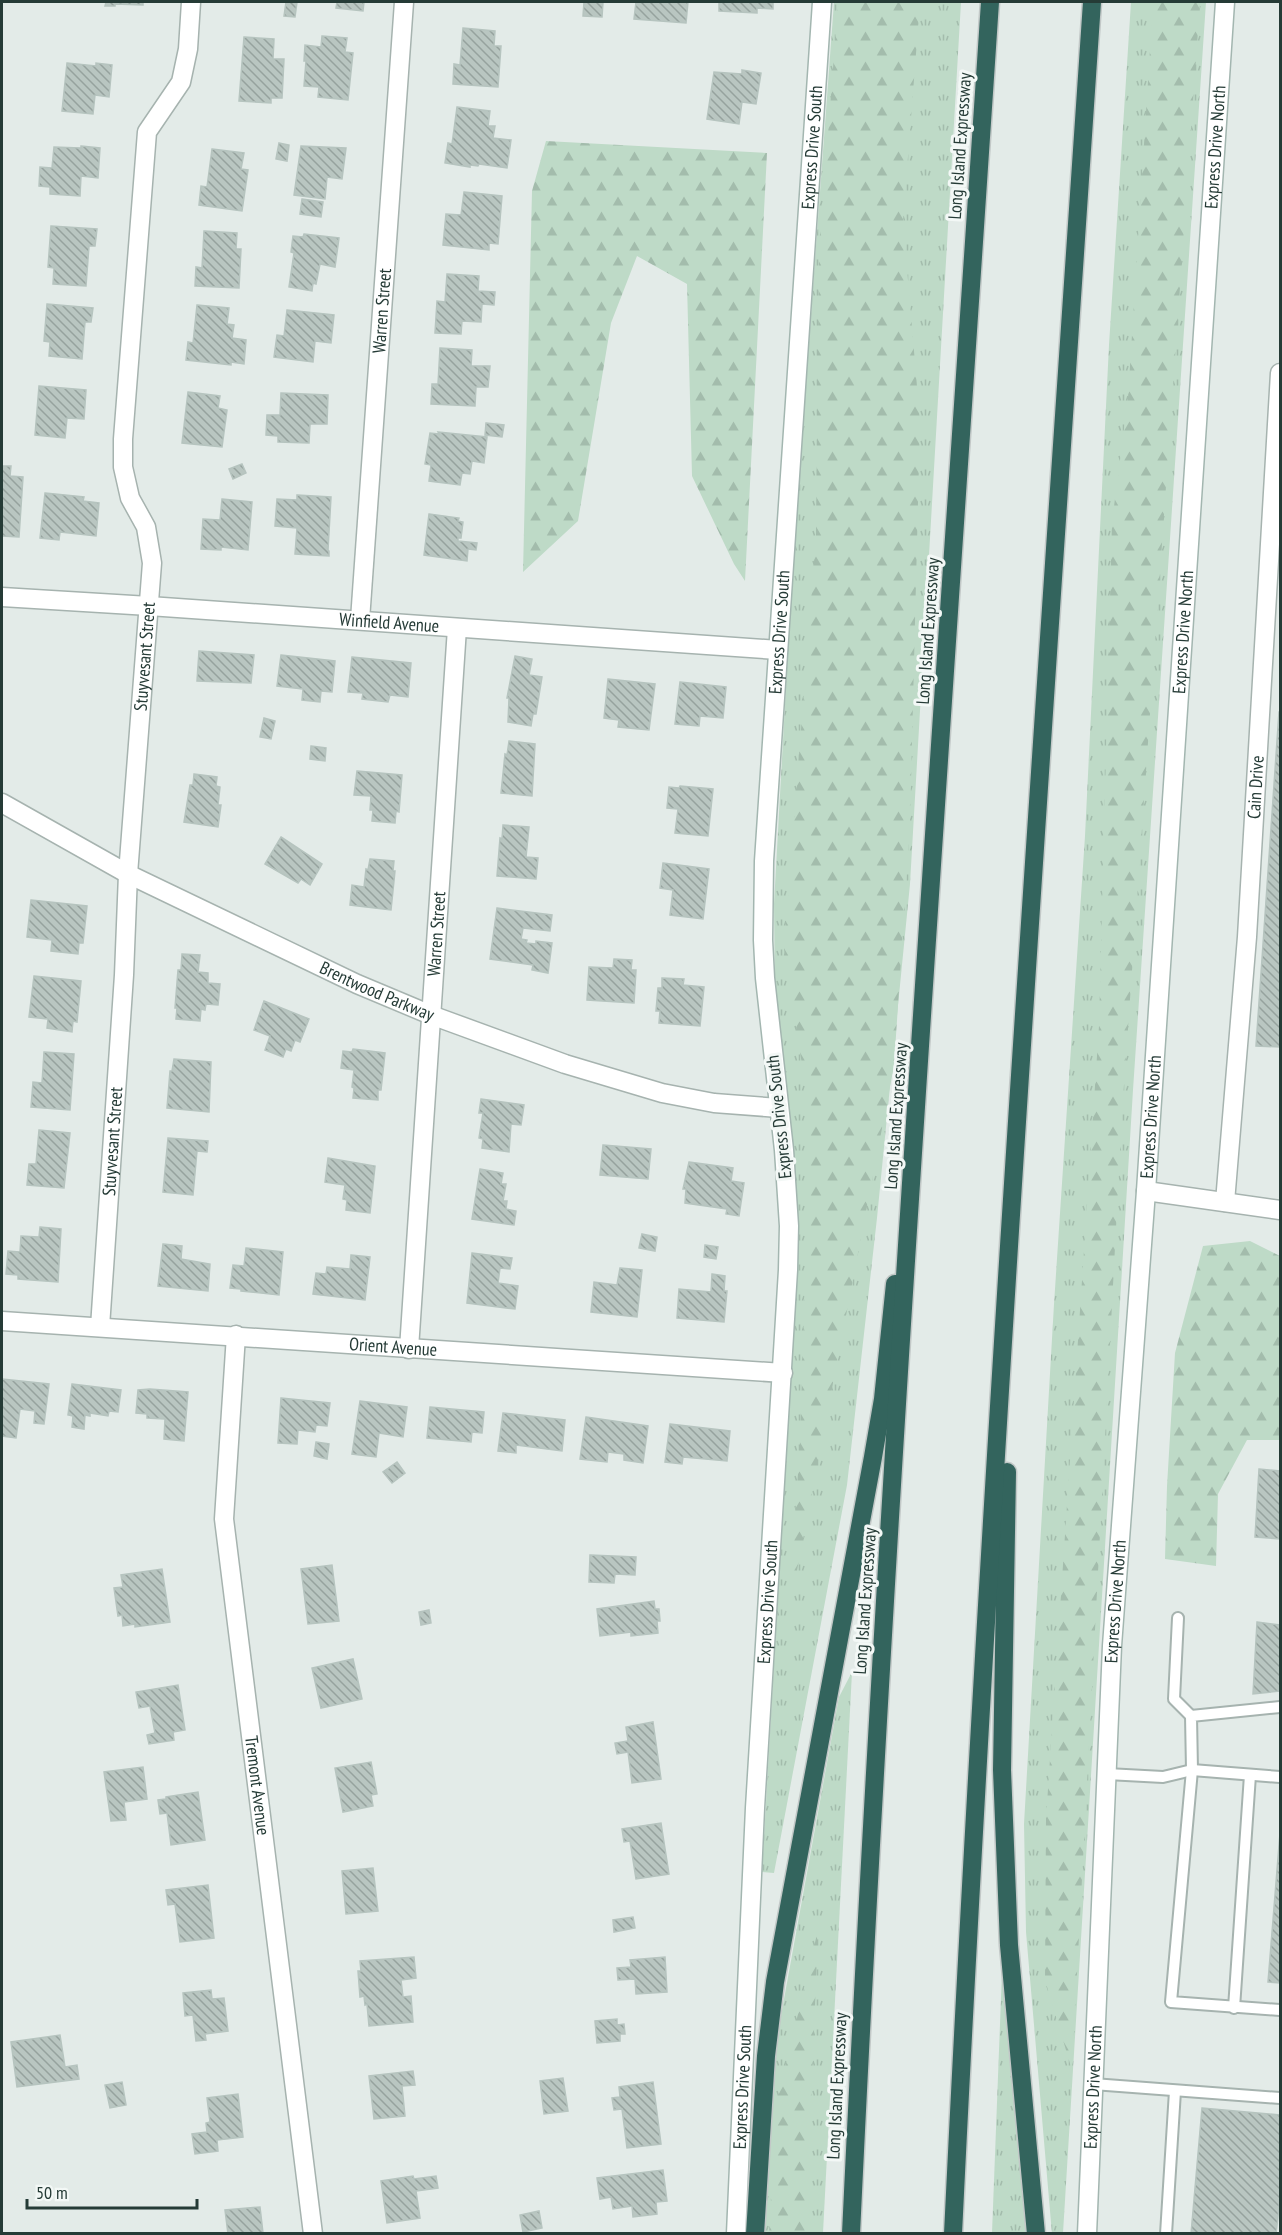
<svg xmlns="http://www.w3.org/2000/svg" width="1282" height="2235" viewBox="0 0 1282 2235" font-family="'PT Sans Narrow',sans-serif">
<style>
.grass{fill:url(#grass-tufts)}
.forest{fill:url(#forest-firs)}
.building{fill:url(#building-back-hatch);stroke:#b6c4bf;stroke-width:1.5}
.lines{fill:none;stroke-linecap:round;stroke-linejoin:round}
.lane-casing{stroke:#a6b3af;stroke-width:14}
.street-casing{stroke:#a6b3af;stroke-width:21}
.secondary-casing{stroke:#a3b6b0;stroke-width:21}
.highway-casing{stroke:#c2c8c7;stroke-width:21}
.lane{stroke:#fff;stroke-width:10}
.street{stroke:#fff;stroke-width:18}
.secondary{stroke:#fff;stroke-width:18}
.highway{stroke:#33645d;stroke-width:18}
.labels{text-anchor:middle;stroke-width:6;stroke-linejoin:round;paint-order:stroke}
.street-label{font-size:18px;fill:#253b36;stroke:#f3f8f6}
</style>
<defs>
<pattern id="grass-tufts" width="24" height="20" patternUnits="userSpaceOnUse" patternTransform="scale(1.5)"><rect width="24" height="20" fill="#bedac7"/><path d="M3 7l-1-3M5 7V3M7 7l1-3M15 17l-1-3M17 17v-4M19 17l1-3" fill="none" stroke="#a3bcac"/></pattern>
<pattern id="forest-firs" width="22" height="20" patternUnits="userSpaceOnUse" patternTransform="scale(1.5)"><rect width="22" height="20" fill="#bedac7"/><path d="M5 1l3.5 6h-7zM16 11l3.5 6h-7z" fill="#a3bcac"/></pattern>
<pattern id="building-back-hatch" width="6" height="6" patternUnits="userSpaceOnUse" patternTransform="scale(1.5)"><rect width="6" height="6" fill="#b9c6c1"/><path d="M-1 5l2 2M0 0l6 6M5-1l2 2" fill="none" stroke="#96a29e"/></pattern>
</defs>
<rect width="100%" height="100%" fill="#e3ebe8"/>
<g class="grass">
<polygon points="834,2 961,2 910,884 877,1218 847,1485 774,1873 762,1872 798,1247 794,1160 775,998 774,904 793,559"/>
<polygon points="1131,2 1206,2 1133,1090 1063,2233 1052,2234 1026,1932 1024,1824 1054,1304 1085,836 1109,345"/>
<polygon points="852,1672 823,2233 763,2234 774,2054 839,1697"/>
<polygon points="1002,1972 1026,2233 992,2233"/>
</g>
<g class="forest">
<polygon points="838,2 920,2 903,221 920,422 910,822 894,1066 789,1612 800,1442 810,1116 784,949 816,536 819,254"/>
<polygon points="1153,2 1200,2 1122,1113 1072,2070 1045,1980 1046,1819 1099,1026 1112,522 1128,398"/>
<polygon points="546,141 767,153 745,581 734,564 692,476 687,284 637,256 611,323 578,521 523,572 532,191"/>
<polygon points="1250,1241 1280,1256 1280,1440 1247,1440 1218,1494 1216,1566 1165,1559 1167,1486 1175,1353 1203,1246"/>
<polygon points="818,1930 806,2233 769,2233 776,2106"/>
</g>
<g class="building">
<polygon points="106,2 143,2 143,5 115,4 115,6 105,6"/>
<polygon points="286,2 297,2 295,17 284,16"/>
<polygon points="337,2 364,2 363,11 336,8"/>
<polygon points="584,2 603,2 602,17 583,16"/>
<polygon points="636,2 688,2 686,23 634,19"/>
<polygon points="719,2 773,2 773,9 757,8 757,13 719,11"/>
<polygon points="463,28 495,31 494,46 501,46 498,87 453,84 454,64 460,65"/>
<polygon points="322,36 347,38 345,52 353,53 348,100 318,97 319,87 304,86 306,61 304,61 305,45 321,47"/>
<polygon points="244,37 274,39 273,59 284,59 282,98 271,98 271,103 239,101"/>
<polygon points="67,63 96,66 96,63 112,65 109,97 95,95 93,114 62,111"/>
<polygon points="742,70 761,73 756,104 742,102 739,124 707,119 714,72 742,74"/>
<polygon points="457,107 490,111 488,126 495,126 493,138 511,140 507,168 479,164 478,166 470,165 470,167 445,163 448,143 452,144"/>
<polygon points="279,143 289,145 287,161 276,159"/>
<polygon points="81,146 100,148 98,178 81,176 80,196 50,194 50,187 39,186 40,167 52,168 54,147 81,148"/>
<polygon points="301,146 346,148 342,179 327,177 325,199 294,195"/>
<polygon points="212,149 244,153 241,169 248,170 242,211 199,205 201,186 207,187"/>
<polygon points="464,192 502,196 498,244 489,243 489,250 443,245 446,214 461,215"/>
<polygon points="302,199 323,202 321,217 300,214"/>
<polygon points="51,226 97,229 95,246 89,246 86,286 53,284 54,268 48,267"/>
<polygon points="204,231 237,233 236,249 241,249 239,288 195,286 196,267 202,268"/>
<polygon points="304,234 339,238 335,267 320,264 316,284 313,283 312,291 289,287 294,253 291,252 293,236 303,237"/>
<polygon points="447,274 479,276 478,291 495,292 494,305 482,304 481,322 462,321 461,334 435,333 437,301 445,302"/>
<polygon points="47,304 93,308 91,322 85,322 82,359 49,356 50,342 44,341"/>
<polygon points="197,305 229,308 227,324 234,325 232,338 246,340 244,364 231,362 231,365 186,360 188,342 193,343"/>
<polygon points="287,310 334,315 331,343 315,341 313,362 274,357 277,335 284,336"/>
<polygon points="440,348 472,350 471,366 490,366 488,387 476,387 475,406 431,404 432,384 438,384"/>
<polygon points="39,386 86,390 84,419 67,418 65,438 35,435"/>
<polygon points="188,392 220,396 218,408 227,410 222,447 182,443"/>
<polygon points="281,393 328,395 327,424 310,424 309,443 278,442 278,436 266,435 267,415 280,415"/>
<polygon points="486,423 504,425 502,437 485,435"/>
<polygon points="438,432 487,437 484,463 472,461 470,474 462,473 460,485 429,481 431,465 425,464 430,433 439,434"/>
<polygon points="242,464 246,473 233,479 229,469"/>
<polygon points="2,466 11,466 10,476 23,477 19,537 2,536"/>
<polygon points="45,493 84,497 83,501 99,503 96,536 60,532 59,540 40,538"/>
<polygon points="297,495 331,497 328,550 329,551 329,556 295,554 297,528 275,526 277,499 297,500"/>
<polygon points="222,499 252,502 248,550 221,547 221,550 201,549 203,519 220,520"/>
<polygon points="429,514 459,518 458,521 463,522 461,538 458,538 458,541 477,543 476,550 468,549 467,561 424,555"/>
<polygon points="199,651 254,655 251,683 197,681"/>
<polygon points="281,655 335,661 332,692 321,691 320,702 302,700 303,689 277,686"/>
<polygon points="515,656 532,659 529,675 542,677 536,714 533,714 531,726 508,722 509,698 507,698"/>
<polygon points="352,657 411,663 408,697 390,695 388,702 362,699 363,693 348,692"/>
<polygon points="608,679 655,684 649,730 618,727 619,720 604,718"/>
<polygon points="680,682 726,687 723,718 700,716 699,726 675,724"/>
<polygon points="1279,712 1280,712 1280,1047 1256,1046"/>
<polygon points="264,718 275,721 271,739 260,737"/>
<polygon points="509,741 535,744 532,796 501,793 505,754 507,755"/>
<polygon points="311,746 326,748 325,761 310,759"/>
<polygon points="357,771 402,775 399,812 396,811 395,823 372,821 373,810 370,810 371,796 354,795"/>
<polygon points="194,774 217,777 216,786 220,787 218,805 221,805 218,827 184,822 190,785 193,785"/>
<polygon points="680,786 713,789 708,836 675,833 678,809 667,808 669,787 679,788"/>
<polygon points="503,825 529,827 526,857 538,858 536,879 497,876 500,838 502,839"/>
<polygon points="281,837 322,864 310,885 301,879 298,883 265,864"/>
<polygon points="370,859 394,861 393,871 395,871 391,910 350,905 352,885 364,887 366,869 368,870"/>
<polygon points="663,863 709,869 703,919 670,915 673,890 660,888"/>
<polygon points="31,900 87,906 83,943 79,943 78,954 51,951 52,940 27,937"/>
<polygon points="497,908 552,915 550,931 523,928 521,939 527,940 526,943 536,944 536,941 552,943 548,973 532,970 533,965 490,959"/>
<polygon points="182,954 200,955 198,972 208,973 208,983 220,984 218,1005 206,1004 205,1010 201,1009 200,1021 176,1019 177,1008 175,1008 178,970 181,970"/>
<polygon points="614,959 632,960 631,970 636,970 634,1003 587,1000 589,967 613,968"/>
<polygon points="34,976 81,981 77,1022 73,1021 72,1032 47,1028 48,1019 29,1017"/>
<polygon points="662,978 684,979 683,985 704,987 700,1026 659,1023 660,1011 656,1011 658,988 662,988"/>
<polygon points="264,1001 309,1019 300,1042 295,1040 291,1051 286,1049 283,1057 265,1050 270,1036 254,1030"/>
<polygon points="353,1049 385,1053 381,1090 378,1090 378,1100 353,1098 354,1088 352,1087 354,1070 341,1068 343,1051 352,1052"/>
<polygon points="44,1052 74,1054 70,1110 31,1107 33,1082 42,1083"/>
<polygon points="174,1059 211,1062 209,1112 167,1108 170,1071 172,1071"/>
<polygon points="481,1099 524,1105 521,1125 511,1124 509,1152 482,1148 483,1139 479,1138 483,1113 479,1113"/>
<polygon points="39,1130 70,1133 64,1188 27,1185 29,1164 36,1164"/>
<polygon points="168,1138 208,1141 207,1152 197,1151 193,1195 163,1192"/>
<polygon points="603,1145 651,1149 648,1179 600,1175"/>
<polygon points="328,1158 375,1166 370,1213 346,1210 347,1200 343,1199 345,1185 325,1182"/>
<polygon points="689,1162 733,1168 731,1181 744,1183 739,1216 726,1214 727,1209 685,1203 686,1189 683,1189"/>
<polygon points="480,1169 503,1173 501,1184 506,1184 503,1201 507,1201 506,1209 516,1211 514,1225 472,1219"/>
<polygon points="40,1227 61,1229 58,1282 18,1279 18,1275 6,1274 8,1251 20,1252 21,1236 39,1237"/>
<polygon points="642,1234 657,1237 655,1251 639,1248"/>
<polygon points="163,1244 182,1246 181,1259 210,1264 208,1291 158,1286"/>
<polygon points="705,1245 718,1247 716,1259 704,1257"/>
<polygon points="246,1248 283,1252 279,1295 241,1291 241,1289 230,1288 233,1265 244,1266"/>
<polygon points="472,1253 512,1258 510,1269 500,1268 498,1283 518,1286 515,1309 467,1303"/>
<polygon points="351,1255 370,1257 365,1300 313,1294 316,1273 326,1274 327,1267 350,1269"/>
<polygon points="620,1268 642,1270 637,1317 591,1312 594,1282 617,1285"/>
<polygon points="712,1274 725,1276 724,1291 727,1291 724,1322 677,1318 679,1289 711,1292"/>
<polygon points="2,1379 49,1384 44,1424 34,1423 35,1411 20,1409 16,1438 2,1436"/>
<polygon points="72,1384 121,1390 118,1412 109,1411 108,1416 90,1413 90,1416 85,1415 84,1429 72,1427 73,1416 68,1415"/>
<polygon points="150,1389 188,1392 184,1441 164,1439 165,1419 147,1418 147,1414 136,1413 138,1390"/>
<polygon points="281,1398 330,1403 327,1426 316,1425 315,1432 298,1430 297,1444 278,1443"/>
<polygon points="360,1401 407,1407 403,1437 379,1433 376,1457 352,1454"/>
<polygon points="430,1407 484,1412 482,1433 472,1432 471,1442 427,1438"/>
<polygon points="503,1413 565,1420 562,1451 516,1445 516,1453 498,1451"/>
<polygon points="586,1417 648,1426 643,1463 624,1460 624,1454 608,1452 607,1462 580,1459"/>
<polygon points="670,1424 730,1431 727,1461 683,1457 682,1464 665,1462"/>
<polygon points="316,1442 329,1444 327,1459 314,1456"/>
<polygon points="397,1462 405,1473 392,1483 383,1472"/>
<polygon points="1259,1469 1280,1471 1280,1539 1255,1537"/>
<polygon points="590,1555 636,1557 635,1575 615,1574 614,1583 589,1582"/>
<polygon points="332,1565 339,1621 308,1624 301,1569"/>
<polygon points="162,1569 170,1622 135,1627 135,1624 123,1626 122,1615 118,1616 114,1588 123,1587 121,1575"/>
<polygon points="654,1601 655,1609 659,1609 660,1621 657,1621 658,1633 631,1636 631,1632 600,1636 597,1609"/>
<polygon points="429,1610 431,1623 421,1625 419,1612"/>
<polygon points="1257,1622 1280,1625 1280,1691 1253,1694"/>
<polygon points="353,1659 362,1699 321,1708 312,1668"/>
<polygon points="178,1685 185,1730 173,1732 174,1740 149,1744 147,1735 155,1733 150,1706 139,1708 136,1692"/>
<polygon points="653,1722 661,1779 632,1783 628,1752 617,1754 615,1743 628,1741 626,1727"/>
<polygon points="371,1762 377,1794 371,1795 373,1806 343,1812 335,1768"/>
<polygon points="143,1767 147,1799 124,1802 126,1820 111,1821 104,1772"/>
<polygon points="198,1792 205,1840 171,1845 167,1813 160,1814 158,1800 166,1799 166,1797"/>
<polygon points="661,1823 669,1874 636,1879 630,1841 624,1842 622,1829"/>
<polygon points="1280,1833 1280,1983 1268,1982"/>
<polygon points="373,1868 378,1911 346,1914 342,1871"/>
<polygon points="208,1885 214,1938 180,1942 175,1904 168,1905 166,1890"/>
<polygon points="633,1917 635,1928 614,1932 613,1920"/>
<polygon points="414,1957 416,1978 401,1980 403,1997 411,1996 413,2022 369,2026 367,2004 365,2005 364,1996 360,1997 358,1971 361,1971 360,1961"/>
<polygon points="665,1957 667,1992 636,1994 635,1979 618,1980 617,1968 631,1967 630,1960"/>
<polygon points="211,1990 212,1999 224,1998 228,2031 205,2034 206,2040 196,2041 193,2015 185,2016 183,1993"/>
<polygon points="617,2019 617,2025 624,2024 625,2034 620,2034 620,2041 597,2043 595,2021"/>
<polygon points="60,2035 65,2067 77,2065 79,2079 17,2087 11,2042"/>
<polygon points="413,2071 415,2085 402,2086 405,2116 374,2119 369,2076"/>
<polygon points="563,2078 568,2111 544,2114 540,2081"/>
<polygon points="122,2082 126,2105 110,2108 105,2085"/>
<polygon points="653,2082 661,2144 627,2148 622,2109 614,2110 612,2098 620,2097 619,2087"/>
<polygon points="238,2094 243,2137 217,2140 218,2151 195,2154 192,2134 207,2132 206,2123 210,2122 207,2098"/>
<polygon points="1202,2108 1280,2115 1280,2199 1276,2234 1191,2234"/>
<polygon points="663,2170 667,2201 656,2202 657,2214 633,2217 632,2206 613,2209 611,2197 600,2199 597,2178"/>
<polygon points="413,2176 414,2179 436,2176 438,2188 416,2191 420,2218 387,2223 381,2181"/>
<polygon points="260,2207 263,2233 228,2234 225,2210"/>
<polygon points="539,2211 542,2228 523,2232 520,2215"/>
</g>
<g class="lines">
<g class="lane-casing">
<g id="lane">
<polyline points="1178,1618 1174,1699 1191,1716"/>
<polyline points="1280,1707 1191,1716 1192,1770 1171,2002 1280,2010"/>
<polyline points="1107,1774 1163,1777 1192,1770 1280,1777"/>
<polyline points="1234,2008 1250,1775"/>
<polyline points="1093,2084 1280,2098"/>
<polyline points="1166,2234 1175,2091"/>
</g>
</g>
<g class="street-casing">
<g id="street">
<path id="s1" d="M2,597L149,606L778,650"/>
<path id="s2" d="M360,620L404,2"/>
<path id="s3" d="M2,803L128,874L357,984L431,1015L565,1064L662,1093L714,1103L779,1108"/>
<polyline points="1146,1191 1280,1210"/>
<path id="s4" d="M1225,1202L1247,937L1280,373"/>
<path id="s5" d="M2,1321L783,1373"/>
<path id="s6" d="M100,1327L124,975L128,874L152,563L146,527L130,498L123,467V439L147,132L181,82L188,49L191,2"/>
<path id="s7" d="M236,1335L224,1519L313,2234"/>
<path id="s8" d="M409,1349L457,628"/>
</g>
</g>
<g class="secondary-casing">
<g id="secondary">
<path id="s9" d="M736,2234L755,1808L788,1270L789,1226L784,1150L765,978L763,940L764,861L822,2"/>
<path id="s10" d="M1087,2234L1112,1646L1146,1191L1225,2"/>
</g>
</g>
<g class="highway-casing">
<g id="highway">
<polyline points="1007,1472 1002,1770 1009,1945 1036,2234"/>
<polyline points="755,2234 766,2056 775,1982 873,1457 883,1399 895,1284"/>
<path d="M851,2234C886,1489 941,745 990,2"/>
<path d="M953,2234C989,1489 1042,745 1092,2"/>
</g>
</g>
<use href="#lane" class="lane"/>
<use href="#street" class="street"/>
<use href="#secondary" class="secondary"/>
<use href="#highway" class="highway"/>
</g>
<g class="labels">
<g class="street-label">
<text transform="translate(960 146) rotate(-86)" y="6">Long Island Expressway</text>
<text dy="6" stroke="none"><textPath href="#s9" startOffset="2091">Express Drive South</textPath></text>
<text dy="6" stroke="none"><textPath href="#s10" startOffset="2091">Express Drive North</textPath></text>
<text dy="6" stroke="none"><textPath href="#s2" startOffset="310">Warren Street</textPath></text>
<text dy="6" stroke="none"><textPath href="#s1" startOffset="388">Winfield Avenue</textPath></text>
<text transform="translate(928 631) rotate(-86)" y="6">Long Island Expressway</text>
<text dy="6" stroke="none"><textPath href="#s9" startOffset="1605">Express Drive South</textPath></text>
<text dy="6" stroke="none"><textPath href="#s10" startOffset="1605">Express Drive North</textPath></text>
<text dy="6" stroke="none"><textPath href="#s6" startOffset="672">Stuyvesant Street</textPath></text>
<text dy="6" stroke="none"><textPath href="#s4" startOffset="416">Cain Drive</textPath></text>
<text dy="6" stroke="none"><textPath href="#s8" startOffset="416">Warren Street</textPath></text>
<text dy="6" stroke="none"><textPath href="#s3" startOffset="420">Brentwood Parkway</textPath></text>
<text transform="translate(896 1116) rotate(-86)" y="6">Long Island Expressway</text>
<text transform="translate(779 1117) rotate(-96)" y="6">Express Drive South</text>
<text dy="6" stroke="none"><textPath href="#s10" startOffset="1119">Express Drive North</textPath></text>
<text dy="6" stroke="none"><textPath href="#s6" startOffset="186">Stuyvesant Street</textPath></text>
<text dy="6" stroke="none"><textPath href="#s5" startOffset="392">Orient Avenue</textPath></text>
<text transform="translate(865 1601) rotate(-86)" y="6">Long Island Expressway</text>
<text dy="6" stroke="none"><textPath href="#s9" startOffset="633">Express Drive South</textPath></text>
<text dy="6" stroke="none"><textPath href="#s10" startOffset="633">Express Drive North</textPath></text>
<text dy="6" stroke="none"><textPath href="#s7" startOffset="453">Tremont Avenue</textPath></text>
<text transform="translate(837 2086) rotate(-87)" y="6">Long Island Expressway</text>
<text dy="6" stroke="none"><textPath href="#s9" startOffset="147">Express Drive South</textPath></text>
<text dy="6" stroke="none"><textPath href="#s10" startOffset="147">Express Drive North</textPath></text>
</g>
</g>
<rect width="1282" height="2235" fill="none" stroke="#253b36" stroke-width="6"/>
<path d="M27 2199v9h170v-9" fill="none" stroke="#253b36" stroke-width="3"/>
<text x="36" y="2199" font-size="18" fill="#253b36" stroke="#f3f8f6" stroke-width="4.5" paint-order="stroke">50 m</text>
</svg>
